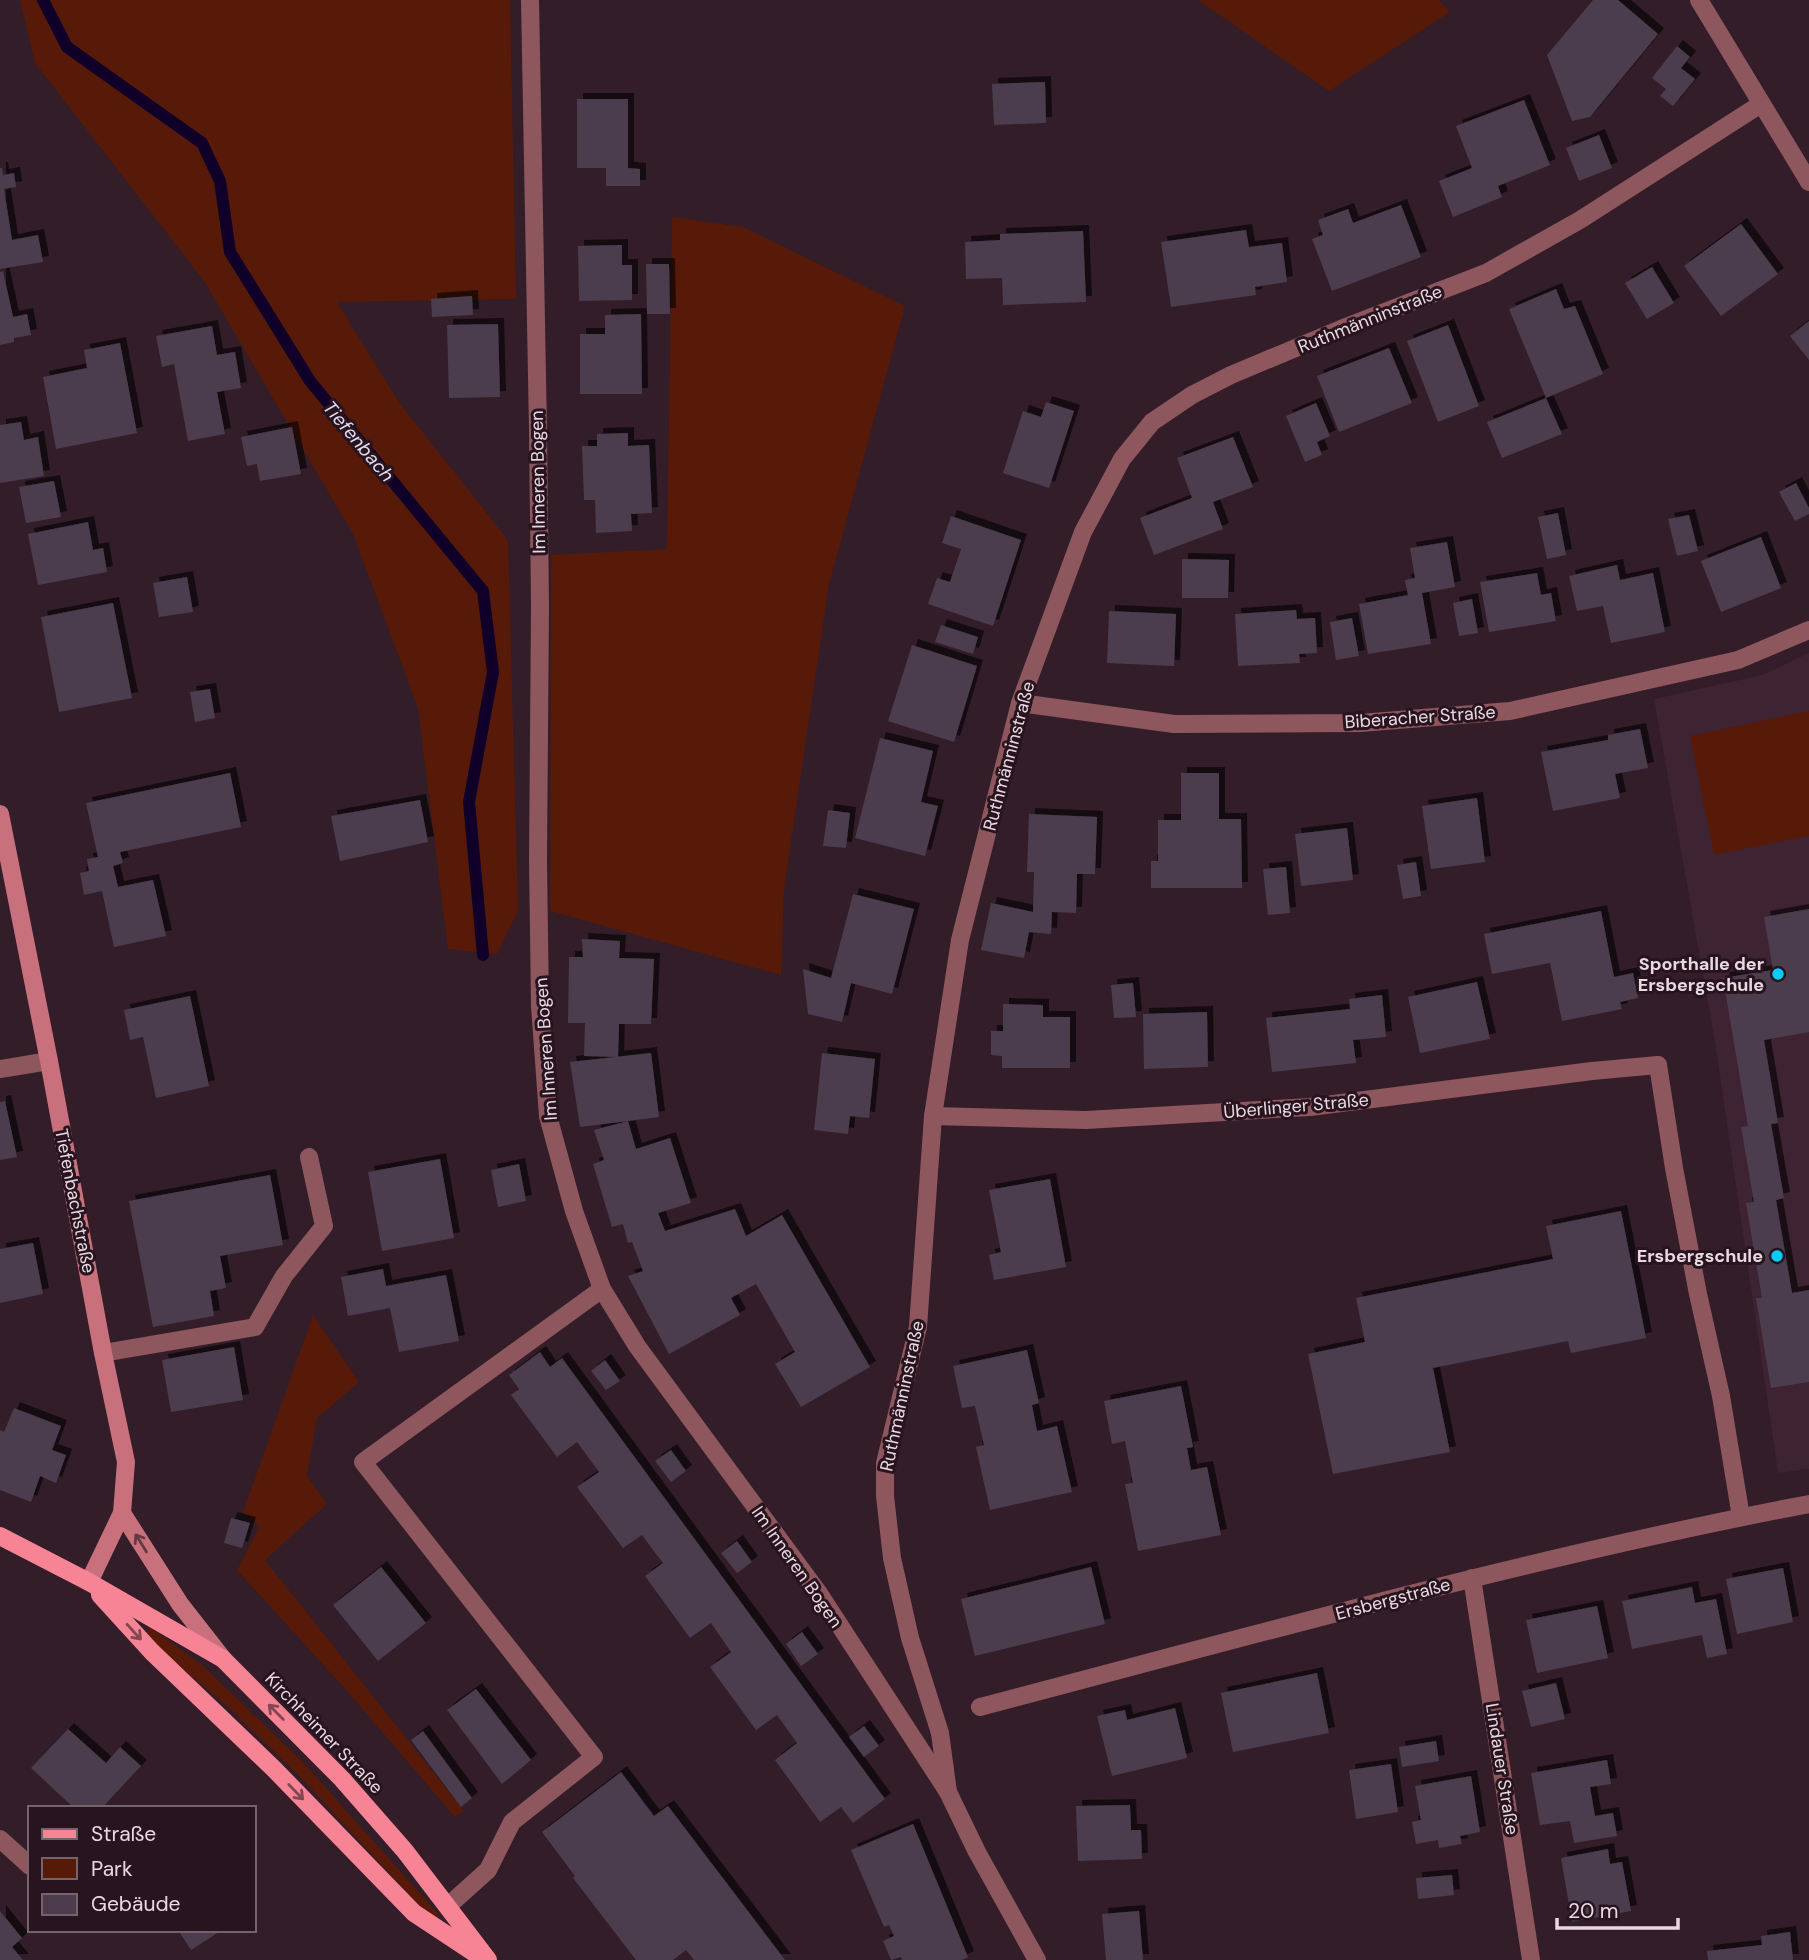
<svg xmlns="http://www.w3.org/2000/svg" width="1809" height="1960" viewBox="0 0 1809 1960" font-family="'DM Sans',sans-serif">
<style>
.built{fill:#3e2332}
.green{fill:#571a08}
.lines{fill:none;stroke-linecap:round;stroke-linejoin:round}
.stream{stroke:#100029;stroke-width:12}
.building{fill:#4c3c4e;filter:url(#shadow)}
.lane{stroke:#8e565d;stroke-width:18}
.street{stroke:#8e565d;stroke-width:18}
.secondary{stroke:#c9707d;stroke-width:18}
.primary{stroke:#f78495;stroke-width:18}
.oneway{stroke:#683945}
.oneway2{stroke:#854654}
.poi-dot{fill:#07cbf9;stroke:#28141f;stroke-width:2.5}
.labels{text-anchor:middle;stroke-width:6;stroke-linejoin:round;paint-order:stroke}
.street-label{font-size:18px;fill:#e8d9e0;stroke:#28141f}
.poi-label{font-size:18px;font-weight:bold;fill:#e8d9e0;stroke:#28141f;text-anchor:end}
.water-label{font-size:19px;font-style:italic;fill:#e1dcf0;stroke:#28141f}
</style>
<defs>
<filter id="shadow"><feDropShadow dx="6" dy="-6" stdDeviation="0" flood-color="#0009"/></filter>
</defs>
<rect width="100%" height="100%" fill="#321d28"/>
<polygon class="built" points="1809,653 1809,1469 1778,1473 1715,1042 1654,699 1762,675"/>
<g class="green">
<polygon points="20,0 510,0 516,299 337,302 398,401 508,540 518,911 497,954 448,949 418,708 353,534 204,281 35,63"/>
<polygon points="1198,0 1439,0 1450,12 1329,91"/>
<polygon points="672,217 743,227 905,306 829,584 784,889 781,975 550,911 551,555 667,549"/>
<polygon points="1809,711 1809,836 1714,855 1690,736"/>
<polygon points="313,1315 359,1382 317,1418 307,1476 327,1504 265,1560 464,1811 455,1817 348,1692 237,1570 260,1527 243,1512"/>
<polygon points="150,1627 202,1665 304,1763 440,1916 434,1920 424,1911 303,1780 224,1703 144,1637"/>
</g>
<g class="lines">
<polyline class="stream" points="43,0 67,47 202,143 220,181 230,252 310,381 483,591 493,672 469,802 483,955"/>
</g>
<g class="building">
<polygon points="1593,0 1618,0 1658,34 1590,117 1572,121 1547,55"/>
<polygon points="1677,46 1690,57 1681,68 1695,79 1673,106 1660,96 1666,89 1652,78"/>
<polygon points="1045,82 1046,123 994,125 992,84"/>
<polygon points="577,99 628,99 628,168 640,169 640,186 606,186 606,168 577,168"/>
<polygon points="1524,100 1550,165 1498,186 1502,197 1453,217 1439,181 1472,168 1456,126"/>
<polygon points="1599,135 1612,168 1579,181 1566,148"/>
<polygon points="0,168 2,168 3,175 14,173 16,187 4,189 12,240 38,235 43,262 0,269"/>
<polygon points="1401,205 1421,257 1332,291 1312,239 1323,235 1318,220 1348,209 1353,223"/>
<polygon points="1741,224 1778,274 1721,316 1684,266"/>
<polygon points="1246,230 1249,247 1282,243 1287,282 1255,287 1256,295 1171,307 1161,242"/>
<polygon points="1083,231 1086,302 1003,305 1002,278 966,279 965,242 1000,240 1000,234"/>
<polygon points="622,245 622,265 632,265 632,300 579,301 578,246"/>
<polygon points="646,264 669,264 670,314 647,314"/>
<polygon points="1652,267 1674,303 1647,319 1625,283"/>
<polygon points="3,271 13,317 27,314 31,335 14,338 14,342 0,345 0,272"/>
<polygon points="1556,289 1564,309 1575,306 1603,374 1546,398 1509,309"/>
<polygon points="472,296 473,315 432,317 431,299"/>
<polygon points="641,314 642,394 580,394 580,334 605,334 605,315"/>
<polygon points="1809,321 1809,360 1790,336"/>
<polygon points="498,324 500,397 449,398 447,325"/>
<polygon points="1448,325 1479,406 1438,422 1407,341"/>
<polygon points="212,326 217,355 235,352 241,388 217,392 225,434 188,441 174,364 162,367 156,336"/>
<polygon points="120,343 137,433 56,449 43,377 87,368 84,350"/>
<polygon points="1389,348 1412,403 1339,432 1317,376"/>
<polygon points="1546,398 1562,434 1502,458 1487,422"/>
<polygon points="1046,402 1074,411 1049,488 1003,473 1023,411 1041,417"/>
<polygon points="1316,403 1330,436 1317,442 1322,455 1305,462 1286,416"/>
<polygon points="21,422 24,440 38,437 44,476 0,483 0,425"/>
<polygon points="292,427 301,474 260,481 257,464 247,466 241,437"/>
<polygon points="628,433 628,446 649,445 652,513 631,514 632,531 596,533 595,500 584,500 582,446 597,446 597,434"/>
<polygon points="1233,437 1253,487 1213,502 1223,529 1154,555 1140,518 1192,498 1177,458"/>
<polygon points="54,481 61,517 26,523 19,487"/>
<polygon points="1796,483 1809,508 1809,514 1795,521 1779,492"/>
<polygon points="1558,513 1566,555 1547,559 1538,517"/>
<polygon points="1689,515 1698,551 1677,556 1668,519"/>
<polygon points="951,516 1021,540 993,626 928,604 937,578 950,582 961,549 942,543"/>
<polygon points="88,522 93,550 103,548 107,572 38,585 28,534"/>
<polygon points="1761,537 1781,588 1721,612 1701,561"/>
<polygon points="1447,542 1455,587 1422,593 1431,644 1368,654 1359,604 1408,595 1405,580 1415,578 1410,548"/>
<polygon points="1182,559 1229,560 1228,598 1182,598"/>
<polygon points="1617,565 1620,580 1653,573 1665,632 1611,643 1603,606 1577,611 1569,576"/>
<polygon points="1537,573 1541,595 1551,593 1556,621 1489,632 1480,582"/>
<polygon points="187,577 193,612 159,617 153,583"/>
<polygon points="1472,599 1478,633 1459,636 1453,603"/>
<polygon points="113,603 132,698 59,712 41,617"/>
<polygon points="1296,610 1297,619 1315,618 1317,653 1299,654 1300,663 1238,666 1235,614"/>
<polygon points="1109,611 1176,614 1174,666 1107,663"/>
<polygon points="1352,618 1359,656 1336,660 1330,622"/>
<polygon points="941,625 978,637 973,654 935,642"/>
<polygon points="912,645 977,666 954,742 888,721"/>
<polygon points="210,689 215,718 195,722 190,692"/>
<polygon points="1640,729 1648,768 1615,774 1620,798 1553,811 1541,752 1608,740 1608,735"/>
<polygon points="880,738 933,751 921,802 938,806 925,856 855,838"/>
<polygon points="230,773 241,827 120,852 123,863 113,866 118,887 153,880 166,936 114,947 102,891 84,895 80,873 89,871 87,859 98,857 86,803"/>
<polygon points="1181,773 1219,773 1219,819 1241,819 1242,888 1151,888 1151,861 1158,861 1158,820 1181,820"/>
<polygon points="1477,798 1485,862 1431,869 1422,806"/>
<polygon points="420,800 428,842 340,861 331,816"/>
<polygon points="828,810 850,813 846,848 823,846"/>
<polygon points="1029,814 1097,817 1095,874 1077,874 1076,913 1052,912 1051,934 1029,932 1024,958 981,950 991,903 1033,912 1034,872 1027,872"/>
<polygon points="1347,828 1353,880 1301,886 1295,834"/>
<polygon points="1416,862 1421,896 1403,899 1397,865"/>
<polygon points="1286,867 1290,913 1268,915 1263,869"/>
<polygon points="853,894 914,909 892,994 851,983 842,1022 808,1014 803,969 831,978"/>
<polygon points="1809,909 1809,1032 1764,1040 1778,1123 1771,1124 1784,1198 1776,1200 1792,1293 1809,1290 1809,1382 1771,1388 1756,1298 1762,1298 1746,1203 1754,1202 1741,1127 1748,1126 1723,978 1773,970 1764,917"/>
<polygon points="1601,911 1614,977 1633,973 1638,998 1620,1002 1622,1009 1562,1021 1550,963 1492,974 1484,934"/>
<polygon points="582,939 620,941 619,958 654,959 651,1024 619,1024 618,1057 584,1056 585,1023 568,1023 569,957 583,957"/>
<polygon points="1477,982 1490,1039 1420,1053 1408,997"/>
<polygon points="1133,983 1136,1017 1114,1018 1111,985"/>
<polygon points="1382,995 1386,1037 1353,1040 1356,1063 1272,1072 1266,1018 1350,1009 1349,999"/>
<polygon points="190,996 209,1086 156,1098 143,1037 130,1040 124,1010"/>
<polygon points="1003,1004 1043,1005 1043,1017 1070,1017 1070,1068 1002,1068 1002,1056 991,1055 991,1031 1003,1031"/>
<polygon points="1207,1012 1208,1067 1144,1069 1143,1014"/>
<polygon points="651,1053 659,1117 628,1121 636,1149 670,1138 691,1203 658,1213 665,1231 735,1209 746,1236 782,1215 870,1367 801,1407 775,1364 795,1352 756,1284 731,1298 740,1315 669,1354 628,1276 643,1271 632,1242 628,1243 623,1224 612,1227 593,1164 604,1160 594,1130 628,1121 580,1127 570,1062"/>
<polygon points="822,1053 875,1059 869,1118 850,1116 848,1134 814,1130"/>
<polygon points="5,1101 17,1157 0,1160 0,1102"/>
<polygon points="440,1159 454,1238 382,1251 368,1172"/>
<polygon points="519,1164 526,1201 498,1207 491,1170"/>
<polygon points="270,1175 283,1245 220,1256 226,1288 210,1291 214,1316 153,1327 129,1201"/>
<polygon points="1050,1179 1066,1267 994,1280 989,1255 1001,1252 989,1190"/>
<polygon points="1621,1211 1646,1338 1571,1353 1568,1341 1433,1368 1450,1452 1333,1474 1308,1354 1365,1342 1356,1298 1553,1259 1546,1226"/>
<polygon points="33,1243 43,1294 0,1303 0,1249"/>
<polygon points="383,1269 386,1286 446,1275 459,1341 399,1352 390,1308 348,1316 341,1277"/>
<polygon points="234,1347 243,1400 171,1412 162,1360"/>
<polygon points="1027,1350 1039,1403 1032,1405 1037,1431 1057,1426 1072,1492 990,1510 976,1447 984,1445 975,1406 962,1408 953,1366"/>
<polygon points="540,1352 550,1367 562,1358 885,1799 853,1823 841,1807 820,1822 775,1760 797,1743 777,1715 756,1730 710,1667 731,1652 711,1623 690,1638 645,1576 663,1563 653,1550 642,1535 623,1548 577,1487 599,1472 577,1442 557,1457 511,1395 519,1389 509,1375"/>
<polygon points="605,1360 620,1381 606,1390 591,1371"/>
<polygon points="1181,1386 1193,1447 1187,1448 1191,1470 1207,1467 1221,1535 1138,1551 1125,1484 1133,1483 1125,1441 1112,1444 1104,1401"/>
<polygon points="14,1408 61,1426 52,1450 66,1455 56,1483 40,1476 31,1502 0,1490 0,1430 4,1432"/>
<polygon points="671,1450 686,1471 671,1482 655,1461"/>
<polygon points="231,1518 250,1523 242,1548 224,1543"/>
<polygon points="737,1541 752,1562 737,1573 721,1553"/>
<polygon points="381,1567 426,1623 378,1661 333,1605"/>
<polygon points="1091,1567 1105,1624 975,1656 961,1599"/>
<polygon points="1783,1568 1793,1622 1737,1634 1726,1579"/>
<polygon points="1692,1587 1695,1603 1716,1599 1727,1654 1707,1658 1702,1635 1632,1649 1622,1601"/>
<polygon points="1597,1606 1608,1658 1537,1673 1526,1620"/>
<polygon points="802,1632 818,1654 801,1666 786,1644"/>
<polygon points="1317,1673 1329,1733 1233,1752 1221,1693"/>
<polygon points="1556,1683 1565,1719 1531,1727 1522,1691"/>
<polygon points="476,1689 531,1760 502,1784 447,1710"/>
<polygon points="1175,1708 1187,1758 1112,1776 1097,1716 1125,1710 1127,1720"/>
<polygon points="864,1726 879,1746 864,1757 849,1737"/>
<polygon points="68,1729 106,1763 120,1747 141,1766 102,1808 74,1808 31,1768"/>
<polygon points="423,1731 472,1798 461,1807 411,1740"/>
<polygon points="1436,1741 1439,1761 1402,1767 1399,1747"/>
<polygon points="1607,1760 1611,1784 1590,1787 1595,1816 1613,1813 1617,1836 1574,1843 1570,1821 1540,1825 1531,1773"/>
<polygon points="1391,1764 1398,1812 1356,1819 1349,1770"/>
<polygon points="621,1772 654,1816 668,1806 785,1960 694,1960 686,1950 673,1960 636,1960 573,1878 575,1876 542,1832"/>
<polygon points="1471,1776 1480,1832 1460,1836 1462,1844 1439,1848 1438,1840 1416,1844 1412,1822 1421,1820 1415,1786"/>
<polygon points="1130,1805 1131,1830 1141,1830 1142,1859 1078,1861 1076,1806"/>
<polygon points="913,1824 968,1957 962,1960 902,1960 901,1957 891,1960 883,1941 894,1936 889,1925 884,1927 851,1850"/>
<polygon points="1608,1849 1610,1864 1622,1862 1631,1911 1572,1922 1561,1858"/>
<polygon points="1452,1875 1454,1895 1418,1899 1416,1878"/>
<polygon points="0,1911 22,1938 12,1947 23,1960 0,1960"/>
<polygon points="1139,1911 1143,1960 1106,1960 1102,1914"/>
<polygon points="178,1930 222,1930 191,1950"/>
<polygon points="1790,1932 1793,1960 1708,1960 1707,1951 1762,1945 1761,1936"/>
</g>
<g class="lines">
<g class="lane">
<polyline points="1658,1065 1674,1168 1698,1294 1721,1396 1741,1517"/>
<polyline points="103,1353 255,1327 284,1276 324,1226 309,1157"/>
<polyline points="0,1839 30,1866"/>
<polyline points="448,1906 488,1870 512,1822 594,1757 363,1462 602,1289"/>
</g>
<g class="street">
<polyline points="530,0 538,430 540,606 538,861 540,1006 548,1116 574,1211 602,1289 637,1346 818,1592 948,1792 977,1852 1037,1960"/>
<polyline points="1699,0 1809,182"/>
<polyline points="1020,703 1174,724 1360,723 1510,711 1738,660 1809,630"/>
<polyline points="0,1069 49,1061"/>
<polyline points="933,1116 1086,1120 1310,1107 1592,1071 1658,1065"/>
<polyline points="1472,1578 1531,1960"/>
<path d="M980,1707C1255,1635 1530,1557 1809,1504"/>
<polyline points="948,1792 940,1733 910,1638 892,1558 885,1496 885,1463 918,1327 933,1116 960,940 1020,703 1083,532 1122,459 1152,422 1192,395 1231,375 1341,329 1486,273 1580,220 1761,104"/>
</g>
<g class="secondary">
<polyline points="0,814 49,1061 103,1353 126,1462 122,1513 89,1582"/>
<polyline points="122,1513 180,1604 223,1659"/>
</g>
<g class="primary">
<polyline points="0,1536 89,1582 223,1659 342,1779 405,1851 488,1960"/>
<polyline points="100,1595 152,1652 274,1769 414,1913 479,1956"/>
</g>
</g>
<defs><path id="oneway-shaft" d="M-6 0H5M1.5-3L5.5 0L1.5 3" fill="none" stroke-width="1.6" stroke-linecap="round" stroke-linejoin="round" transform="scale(1.75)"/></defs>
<use class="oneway" href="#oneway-shaft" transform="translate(141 1543) rotate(-122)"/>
<g class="oneway2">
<use href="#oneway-shaft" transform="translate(134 1632) rotate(48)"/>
<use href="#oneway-shaft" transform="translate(276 1712) rotate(-135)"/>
<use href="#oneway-shaft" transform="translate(296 1792) rotate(46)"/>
</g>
<g class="poi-dot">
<circle cx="1778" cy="974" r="7"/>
<circle cx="1777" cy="1256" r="7"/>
</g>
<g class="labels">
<g class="street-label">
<text transform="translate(1370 319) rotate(-22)" y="6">Ruthmänninstraße</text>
<text transform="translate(538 482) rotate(-91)" y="6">Im Inneren Bogen</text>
<text transform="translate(1420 717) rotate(-4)" y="6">Biberacher Straße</text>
<text transform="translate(1009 756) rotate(-75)" y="6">Ruthmänninstraße</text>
<text transform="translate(546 1049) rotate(-94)" y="6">Im Inneren Bogen</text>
<text transform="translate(1296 1106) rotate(-5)" y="6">Überlinger Straße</text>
<text transform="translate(75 1201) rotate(79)" y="6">Tiefenbachstraße</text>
<text transform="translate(902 1396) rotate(-78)" y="6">Ruthmänninstraße</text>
<text transform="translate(797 1567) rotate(55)" y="6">Im Inneren Bogen</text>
<text transform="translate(1393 1599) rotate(-15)" y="6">Ersbergstraße</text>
<text transform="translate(324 1733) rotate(46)" y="6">Kirchheimer Straße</text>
<text transform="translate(1502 1769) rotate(81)" y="6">Lindauer Straße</text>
</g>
<g class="poi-label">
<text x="1764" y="970">Sporthalle der<tspan x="1764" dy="21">Ersbergschule</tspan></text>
<text x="1763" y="1262">Ersbergschule</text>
</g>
<g class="water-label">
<text transform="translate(359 441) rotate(50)" y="7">Tiefenbach</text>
</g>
</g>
<rect x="28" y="1806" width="228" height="126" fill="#28141f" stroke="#75636c" stroke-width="2"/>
<rect x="42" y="1829" width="35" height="10" fill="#f78495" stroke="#75636c" stroke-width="2"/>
<text x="91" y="1841" font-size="21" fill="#e8d9e0">Straße</text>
<rect x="42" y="1858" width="35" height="21" fill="#571a08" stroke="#75636c" stroke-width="2"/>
<text x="91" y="1876" font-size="21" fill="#e8d9e0">Park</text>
<rect x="42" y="1894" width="35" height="21" fill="#4c3c4e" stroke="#75636c" stroke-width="2"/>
<text x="91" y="1911" font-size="21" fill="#e8d9e0">Gebäude</text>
<path d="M1557 1918v10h121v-10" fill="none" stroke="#e8d9e0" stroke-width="3.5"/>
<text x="1568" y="1918" font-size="21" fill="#e8d9e0" stroke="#28141f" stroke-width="5" paint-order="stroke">20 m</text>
</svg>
